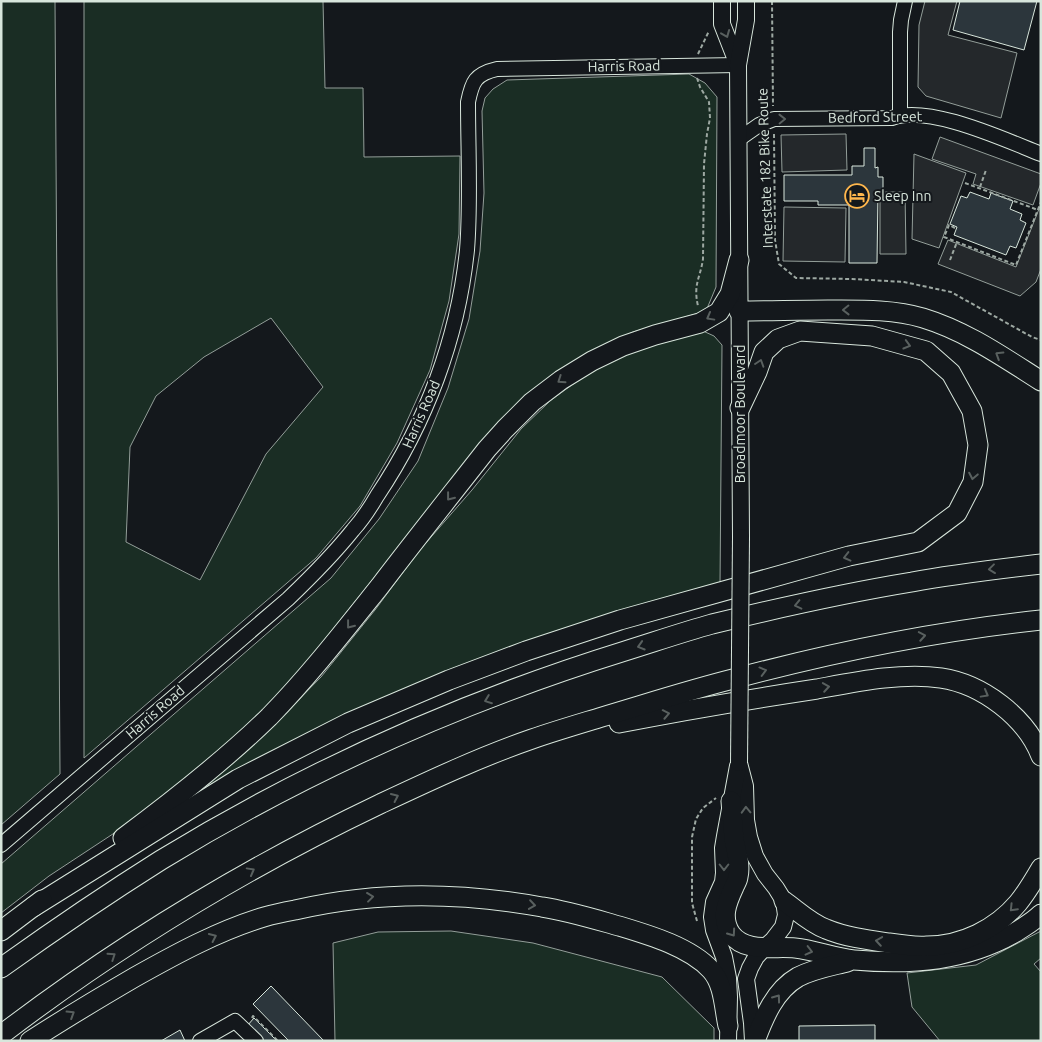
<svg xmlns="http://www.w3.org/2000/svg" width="1042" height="1042" viewBox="0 0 1042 1042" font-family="Ubuntu,sans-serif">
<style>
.green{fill:#1a2d24;stroke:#939e99;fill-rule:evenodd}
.parking{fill:#24282b;stroke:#939e99}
.building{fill:#2c363c;stroke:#d8e6dc}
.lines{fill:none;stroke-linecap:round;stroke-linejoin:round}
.minor-casing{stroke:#d8e6dc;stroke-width:16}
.major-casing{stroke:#d8e6dc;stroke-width:18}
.highway-casing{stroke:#d8e6dc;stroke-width:21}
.path{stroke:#9da8a2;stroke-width:2;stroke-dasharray:4 2.5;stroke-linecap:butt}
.minor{stroke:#14181c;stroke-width:14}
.major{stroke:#14181c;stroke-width:16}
.highway{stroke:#14181c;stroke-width:19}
.major-bridge-casing{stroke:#d8e6dc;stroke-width:18;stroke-linecap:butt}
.major-bridge{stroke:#14181c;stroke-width:16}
.oneway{stroke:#59605f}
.labels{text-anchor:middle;stroke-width:4;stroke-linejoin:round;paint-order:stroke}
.street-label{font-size:14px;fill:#d8e6dc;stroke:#14181c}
.poi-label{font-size:14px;fill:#d8e6dc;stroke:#14181c;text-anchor:start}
</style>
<rect width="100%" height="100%" fill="#14181c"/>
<g class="green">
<polygon points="1,1 55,1 60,774 1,825"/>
<path d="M84,1H323L325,88H363L364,157L460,156L459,234L449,301L430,370L397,443L360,506L316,558L84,758ZM271,318L323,387L266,454L200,580L126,542L130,447L156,396L204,357Z"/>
<polygon points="689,74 705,83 717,97 716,287 706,311 633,332 582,356 540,384 499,421 286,688 212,759 128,824 49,876 1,913 1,864 331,578 379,519 418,461 448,388 469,319 480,251 484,193 482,111 485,98 493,89 507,80"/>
<polygon points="703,331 714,336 722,345 720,586 599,620 197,797 216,777 267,732 321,677 375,610 418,552 472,490 521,429 550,401 584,376 617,356 660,341"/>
<polygon points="451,931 533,943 662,977 714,1028 714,1041 335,1041 333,943 378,932"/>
<polygon points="1041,931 1041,958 1034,964 1041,972 1041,1041 940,1041 912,1007 907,973 976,965"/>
</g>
<g class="parking">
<polygon points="925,1 957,1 948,35 1017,53 1001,118 926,96 918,87 919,25"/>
<polygon points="846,134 847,170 782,172 781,135"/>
<polygon points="940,137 1041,174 1041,183 1033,205 973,184 976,174 932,159"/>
<polygon points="914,154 966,173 939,248 912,239"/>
<polygon points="880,192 905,192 906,254 880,254"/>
<polygon points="784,207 846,208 845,262 783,261"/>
<polygon points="1039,209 1041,209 1041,269 1036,282 1020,296 938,264 948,240 1016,267"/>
</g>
<g class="building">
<polygon points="960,1 1037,1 1024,50 953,30"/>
<polygon points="864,148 875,148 875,168 878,167 878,177 883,177 883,191 878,191 877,263 849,263 849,205 818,205 818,201 784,201 784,175 852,175 852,166 864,166"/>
<polygon points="970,192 989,199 991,193 1013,201 1010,209 1022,214 1020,220 1026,223 1016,248 1010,246 1006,255 954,235 957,227 950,224 961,196 967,198"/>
<polygon points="271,986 324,1041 289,1041 253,1004"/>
<polygon points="254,1018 277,1041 262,1041 247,1026"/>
<polygon points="875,1025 875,1041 799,1041 799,1026"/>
<polygon points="180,1030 185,1041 161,1041"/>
</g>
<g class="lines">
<g class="minor-casing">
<g id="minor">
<polyline points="900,115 900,32 901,20 905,1"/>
<path d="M739,139L759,125L774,119L892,118C928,104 1005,140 1041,154"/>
<path d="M1,845L288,599C311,577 333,555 353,530C362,520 370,508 377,496C426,423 458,338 467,250C471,201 468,151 468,102C472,82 475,74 497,69L738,65"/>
<polyline points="200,1041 235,1021 256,1041"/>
</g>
</g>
<g class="major-casing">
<g id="major">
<polyline points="722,1 722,24 738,65"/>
<polyline points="741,537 738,65 746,20 746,1"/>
<polyline points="739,763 745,786 746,820 749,837 755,856 765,874 776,888 784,901 786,915 783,927 773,940 765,947 756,957 750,968 746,979 752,1023 753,1041"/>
<polyline points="728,1041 729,997 728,978 724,957 714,930 712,917 714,902 723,882 724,873 723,848 725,836 738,766"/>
</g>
</g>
<g class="highway-casing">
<g id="highway">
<path d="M739,311C769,311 798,310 828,310C859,310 893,309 923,318C966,331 1003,357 1041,381"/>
<path d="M619,723C685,710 751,699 817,689C855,682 902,672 941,678C982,684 1026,717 1041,756"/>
<path d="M731,801C732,814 733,827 734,839C736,851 741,865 738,877C738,880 735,884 734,887C727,902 720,918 731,934C745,953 774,946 795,948C815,950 834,958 854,960C912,965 966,961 1016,932C1025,926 1033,922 1041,914"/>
<path d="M123,838C174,800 224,761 269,717C309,676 344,631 380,586C415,540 451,495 487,449L505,429L532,402L561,380L592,361L623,346L655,335L700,323L719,312L730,294L739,260"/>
<path d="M784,901C798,911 810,923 826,929C845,937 868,940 889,943C902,945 915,947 927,946C962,946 996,929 1018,903C1027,892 1034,880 1041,868"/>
<polyline points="33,907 238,779 348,723 449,680 526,651 620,620 849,556 918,542 957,513 973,482 978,445 972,411 951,373 926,351 872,336 800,331 778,339 764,352 757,372 740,408"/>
<polyline points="1,931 42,900"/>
<path d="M1,968C54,930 107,894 161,860C305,772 464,701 625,651C654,642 683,632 712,624C778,608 845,593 912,582C954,574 998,569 1041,564"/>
<path d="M1,1035C119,945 246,868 380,804C429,781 480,757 532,739C555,731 579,724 602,717C646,704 689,690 733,679C834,652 937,631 1041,620"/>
<path d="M30,1041C64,1019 99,998 135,977C176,954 218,931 264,917C274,914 284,912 295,910C376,891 460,892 542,907C568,911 594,919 619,926C649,935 690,947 711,970C724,984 724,1008 728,1026"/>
<path d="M755,1041C764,1017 775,990 798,977C813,969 831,966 847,962"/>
</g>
</g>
<g class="path">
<polyline points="772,1 773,106"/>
<polyline points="698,54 709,31"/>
<path d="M697,78L700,87L709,102L710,118L707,134L704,164L703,259C700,279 693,284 698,306"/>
<polyline points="774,134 775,240 779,264 796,278 852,279 904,282 951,292 1032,337 1041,340"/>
<polyline points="965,183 1038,210"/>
<polyline points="980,187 986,170"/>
<polyline points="955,228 949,225 944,237 1016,265 1041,202"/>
<polyline points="950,260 957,242"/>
<polyline points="697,921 692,903 692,837 696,819 703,808 716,798"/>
<polyline points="252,1018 253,1016 278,1041"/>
</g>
<use href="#minor" class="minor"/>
<use href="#major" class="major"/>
<use href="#highway" class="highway"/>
<g class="major-bridge-casing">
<polyline id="major-bridge" points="739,763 741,537"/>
</g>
<use href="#major-bridge" class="major-bridge"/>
</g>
<defs><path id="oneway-chevron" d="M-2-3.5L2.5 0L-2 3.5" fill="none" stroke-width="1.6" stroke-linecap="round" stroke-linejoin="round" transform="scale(1.25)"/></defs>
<g class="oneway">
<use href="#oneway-chevron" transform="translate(726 34) rotate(68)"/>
<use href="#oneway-chevron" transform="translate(782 119) rotate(-1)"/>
<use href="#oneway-chevron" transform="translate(846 310) rotate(179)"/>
<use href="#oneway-chevron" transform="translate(710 317) rotate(151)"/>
<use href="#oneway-chevron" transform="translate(907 345) rotate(16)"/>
<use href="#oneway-chevron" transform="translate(999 355) rotate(-148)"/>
<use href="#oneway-chevron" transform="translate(760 363) rotate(-72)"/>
<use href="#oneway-chevron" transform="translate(561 380) rotate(146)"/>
<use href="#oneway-chevron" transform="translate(973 476) rotate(101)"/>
<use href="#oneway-chevron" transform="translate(450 497) rotate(128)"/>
<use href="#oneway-chevron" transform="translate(847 557) rotate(166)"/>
<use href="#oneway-chevron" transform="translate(992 569) rotate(173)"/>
<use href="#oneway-chevron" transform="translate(798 605) rotate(167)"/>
<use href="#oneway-chevron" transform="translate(350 625) rotate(128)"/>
<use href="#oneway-chevron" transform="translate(922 636) rotate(-10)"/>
<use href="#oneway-chevron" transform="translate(641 646) rotate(163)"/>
<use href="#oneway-chevron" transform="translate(763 671) rotate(-15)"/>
<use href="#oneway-chevron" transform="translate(826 687) rotate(-9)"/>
<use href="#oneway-chevron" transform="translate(985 694) rotate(29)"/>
<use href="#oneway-chevron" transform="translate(488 700) rotate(159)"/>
<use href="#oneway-chevron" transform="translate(666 714) rotate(-11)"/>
<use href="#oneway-chevron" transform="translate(395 797) rotate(-25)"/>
<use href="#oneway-chevron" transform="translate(746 810) rotate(-92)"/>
<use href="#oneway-chevron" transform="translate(724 867) rotate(90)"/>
<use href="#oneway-chevron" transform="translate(251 871) rotate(-29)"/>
<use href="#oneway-chevron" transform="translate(370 897) rotate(-7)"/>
<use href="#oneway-chevron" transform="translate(532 905) rotate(8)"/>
<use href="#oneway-chevron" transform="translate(1013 908) rotate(134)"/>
<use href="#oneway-chevron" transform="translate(732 933) rotate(55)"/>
<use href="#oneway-chevron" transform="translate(213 937) rotate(-25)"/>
<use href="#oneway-chevron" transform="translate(879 941) rotate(-171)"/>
<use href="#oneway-chevron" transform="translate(809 951) rotate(14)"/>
<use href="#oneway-chevron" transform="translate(112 956) rotate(-34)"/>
<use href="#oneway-chevron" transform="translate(777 998) rotate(-54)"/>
<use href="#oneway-chevron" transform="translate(71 1014) rotate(-32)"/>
</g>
<defs>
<g id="hotel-ring" transform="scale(1.25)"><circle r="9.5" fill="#14181c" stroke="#ffb74d" stroke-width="1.5"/><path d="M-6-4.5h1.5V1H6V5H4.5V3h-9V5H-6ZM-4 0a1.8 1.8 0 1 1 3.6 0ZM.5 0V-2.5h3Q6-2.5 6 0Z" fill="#ffb74d"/></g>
</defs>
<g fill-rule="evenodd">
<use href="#hotel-ring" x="857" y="196"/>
</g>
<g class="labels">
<g class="street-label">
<text transform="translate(624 66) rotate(-1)" y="5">Harris Road</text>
<text transform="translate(875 117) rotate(-1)" y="5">Bedford Street</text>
<text transform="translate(765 168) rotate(-92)" y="5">Interstate 182 Bike Route</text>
<text transform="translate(421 414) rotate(-66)" y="5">Harris Road</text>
<text transform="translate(740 414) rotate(-90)" y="5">Broadmoor Boulevard</text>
<text transform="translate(155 712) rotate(-41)" y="5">Harris Road</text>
</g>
<g class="poi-label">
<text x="874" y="201">Sleep Inn</text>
</g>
</g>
<rect width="1042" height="1042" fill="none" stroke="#d8e6dc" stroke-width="5"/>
</svg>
